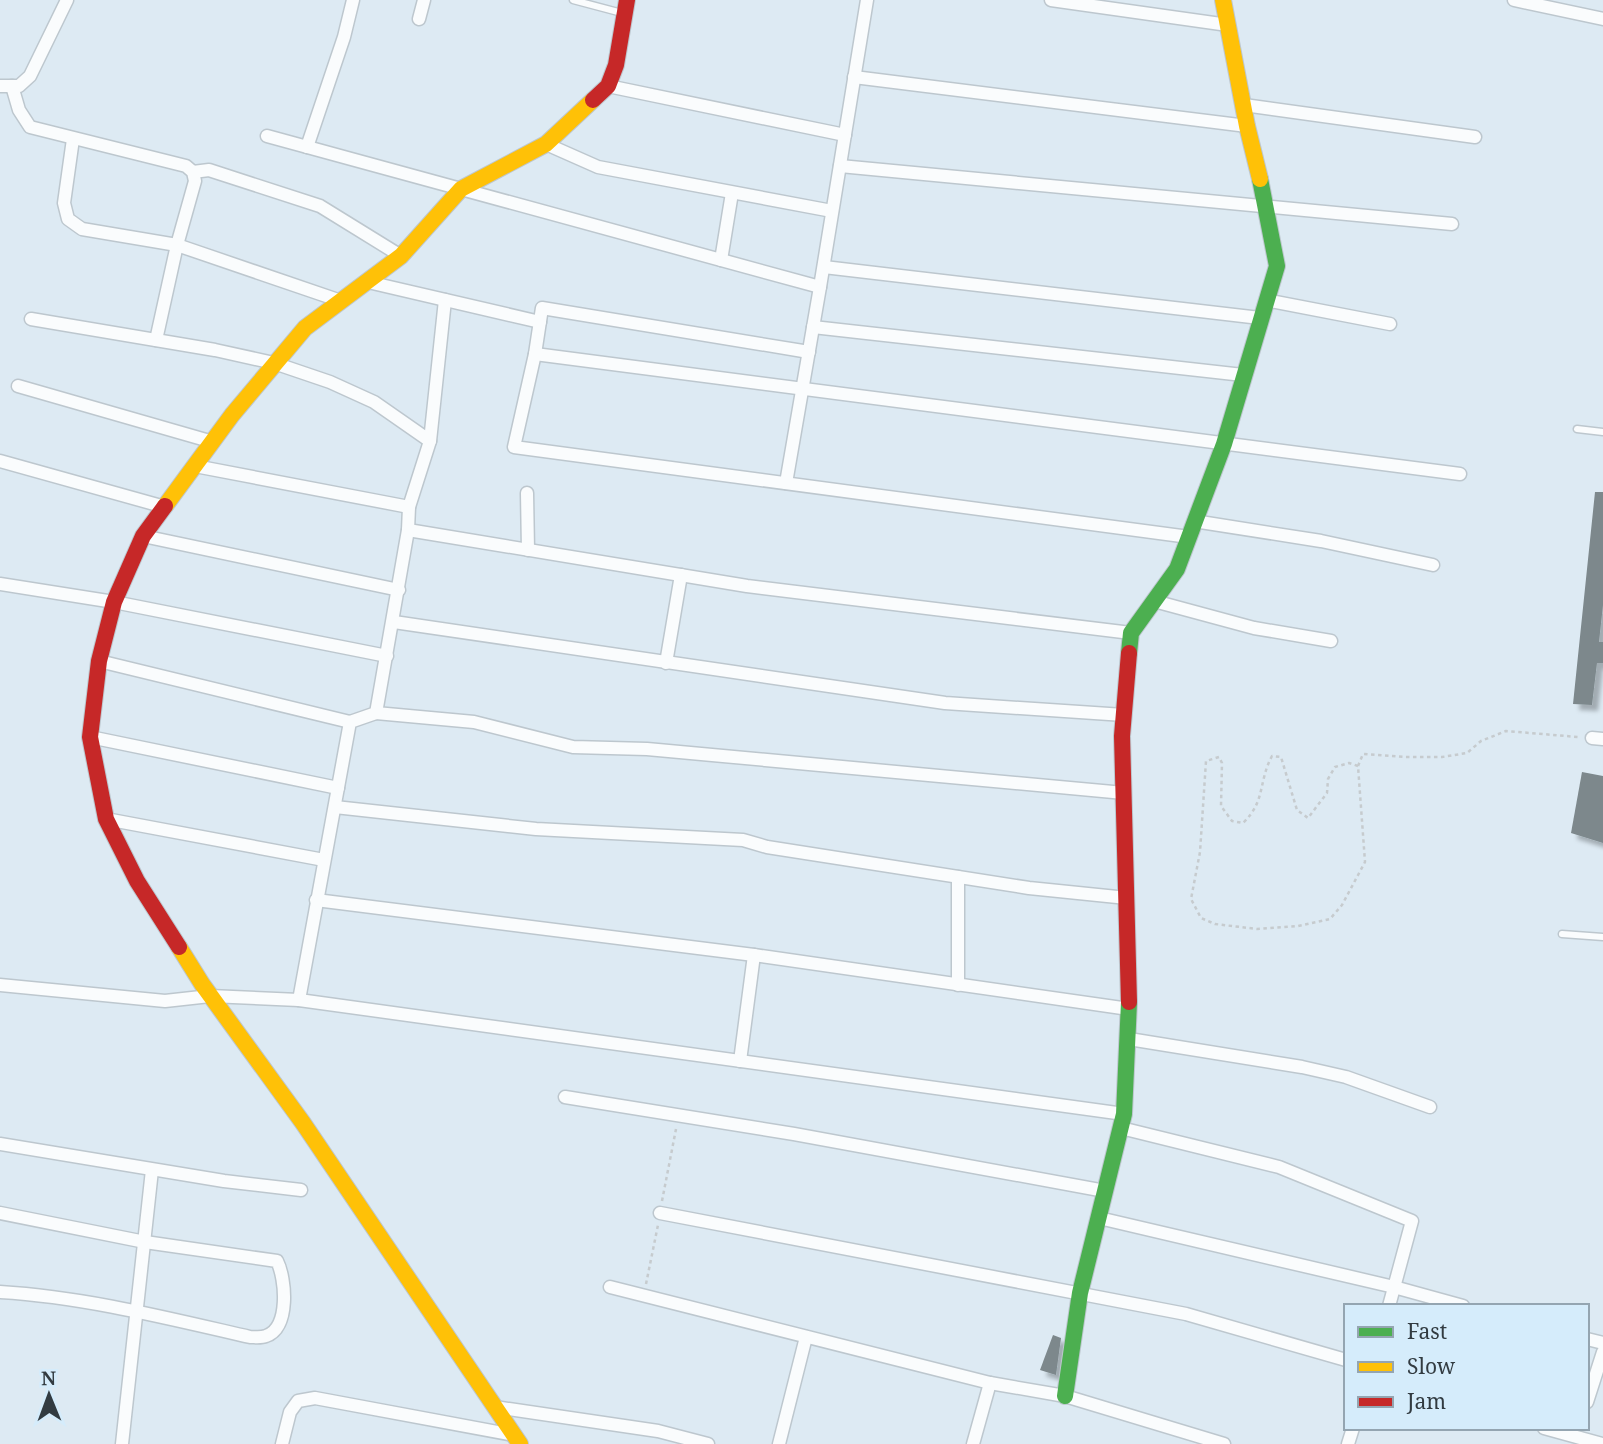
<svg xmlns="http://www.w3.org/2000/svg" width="1603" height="1444" viewBox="0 0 1603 1444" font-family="'Noto Serif',serif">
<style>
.building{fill:#7d888c;filter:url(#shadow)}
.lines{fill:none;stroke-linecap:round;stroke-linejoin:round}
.lane-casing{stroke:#bdc7ce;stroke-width:9}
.street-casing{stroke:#bdc7ce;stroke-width:15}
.fast-casing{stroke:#bdc7ce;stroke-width:18}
.slow-casing{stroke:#bdc7ce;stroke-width:18}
.jam-casing{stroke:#bdc7ce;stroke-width:18}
.path{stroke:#c6cbce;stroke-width:2.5;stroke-dasharray:3.5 3.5;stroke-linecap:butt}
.lane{stroke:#fafcfd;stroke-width:6}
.street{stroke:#fafcfd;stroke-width:12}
.fast{stroke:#4caf50;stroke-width:16}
.slow{stroke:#ffc107;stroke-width:16}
.jam{stroke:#c62828;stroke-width:16}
</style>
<defs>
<filter id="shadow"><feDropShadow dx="6" dy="6" stdDeviation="2" flood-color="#0004"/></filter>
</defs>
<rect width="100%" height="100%" fill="#ddeaf3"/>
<g class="building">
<polygon points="1595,492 1603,492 1603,605 1599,642 1603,642 1603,663 1597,663 1592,705 1573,704"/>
<polygon points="1582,772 1603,776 1603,843 1571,833"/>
<polygon points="1053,1335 1061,1338 1056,1375 1040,1370"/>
</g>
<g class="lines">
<g class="lane-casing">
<g id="lane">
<polyline points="573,0 622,13"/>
<polyline points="1577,429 1603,432"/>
<polyline points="1562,934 1603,937"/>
</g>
</g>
<g class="street-casing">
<g id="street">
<polyline points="1051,0 1228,25"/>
<polyline points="1514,0 1603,19"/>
<polyline points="419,19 424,0"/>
<polyline points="854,77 1247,126"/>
<polyline points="0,86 19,86 30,76 67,0"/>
<polyline points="12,86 19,110 30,127 186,166 193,172 195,181 177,245 156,340"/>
<polyline points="608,86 845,135"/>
<polyline points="1244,105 1475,137"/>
<polyline points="267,136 820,287"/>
<polyline points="73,139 64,203 68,219 82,229 177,245 341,301"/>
<polyline points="546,144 598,167 832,211"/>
<polyline points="307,147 344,37 353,0"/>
<polyline points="840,166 1452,224"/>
<polyline points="193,172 209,170 320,206 401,256"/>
<polyline points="721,260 732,193"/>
<polyline points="824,267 1260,318"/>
<polyline points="368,282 540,322"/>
<polyline points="1266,300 1390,324"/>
<polyline points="31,319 215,350 274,363 330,382 374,402 430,441"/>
<polyline points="813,327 1243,375"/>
<polyline points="809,352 542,308 535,354 514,447 1189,537"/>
<polyline points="535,354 1460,474"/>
<polyline points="18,386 213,442"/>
<polyline points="0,461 165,507"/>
<polyline points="195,466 409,507"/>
<polyline points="786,483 820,287 867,0"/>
<polyline points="527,493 528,550"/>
<polyline points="1194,521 1321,541 1433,565"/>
<polyline points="408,530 747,586 1131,633"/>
<polyline points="143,536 399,590"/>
<polyline points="0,584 114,602 387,656"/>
<polyline points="1154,601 1254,628 1331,641"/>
<polyline points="394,622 945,703 1124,715"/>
<polyline points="99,661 350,722"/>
<polyline points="666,663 681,575"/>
<polyline points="376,713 474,722 573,747 647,749 1124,793"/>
<polyline points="90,737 338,788"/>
<polyline points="1592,738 1603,739"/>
<polyline points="335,807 536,829 743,840 767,847 1029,888 1127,898"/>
<polyline points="106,819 324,860"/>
<polyline points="316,900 754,955 1129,1009"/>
<polyline points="0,985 165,1001 210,996 299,1000 1124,1114"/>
<polyline points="958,985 958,877"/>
<polyline points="299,1000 350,722 376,713 408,530 409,507 430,441 445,300"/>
<polyline points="1129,1039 1302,1067 1346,1077 1430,1107"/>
<polyline points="740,1061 754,955"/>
<polyline points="565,1097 794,1134 1105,1191"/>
<polyline points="1121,1128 1279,1167 1412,1221 1389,1306"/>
<polyline points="0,1144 224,1181 301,1190"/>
<path d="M0,1213L145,1242L277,1261C286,1279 290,1328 266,1336C261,1338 255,1337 250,1337C167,1318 84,1297 0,1292"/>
<polyline points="660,1213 1186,1314 1346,1360"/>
<polyline points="1099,1218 1394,1287 1463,1306"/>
<polyline points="610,1287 990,1383 1065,1396 1224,1444"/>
<polyline points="1587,1339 1603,1343"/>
<polyline points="1587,1402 1603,1352"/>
<polyline points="495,1407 658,1431 708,1444"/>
<polyline points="1544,1428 1602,1444"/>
<polyline points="122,1444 152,1170"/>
<polyline points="282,1444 290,1412 298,1401 315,1398 514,1435"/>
<polyline points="779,1444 806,1337"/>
<polyline points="973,1444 990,1383"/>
<polyline points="1348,1444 1353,1428"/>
</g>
</g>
<g class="fast-casing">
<g id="fast">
<polyline points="1129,653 1131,633 1177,569 1224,444 1277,266 1260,179"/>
<polyline points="1065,1396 1080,1293 1124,1114 1129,1002"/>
</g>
</g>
<g class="slow-casing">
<g id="slow">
<polyline points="1223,0 1247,126 1260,179"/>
<polyline points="165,506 232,415 305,328 401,256 461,189 546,144 593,100"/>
<polyline points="179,947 202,984 303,1123 520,1444"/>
</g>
</g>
<g class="jam-casing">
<g id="jam">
<polyline points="593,100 608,86 616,65 627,0"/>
<polyline points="165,506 143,536 114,602 99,661 90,737 106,819 137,881 179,947"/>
<polyline points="1129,653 1122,736 1129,1002"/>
</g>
</g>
<g class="path">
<path d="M1358,766L1349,763L1335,767L1328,779L1327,793L1308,818L1297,810L1281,757L1272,756C1258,782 1266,801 1243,823L1232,821L1221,806L1222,763L1219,757L1206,761L1200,852L1191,899L1201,918L1215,924L1257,929L1298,926L1330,919L1342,905L1365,862L1358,766L1363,754L1405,757H1442L1467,753L1481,741L1506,731L1578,737"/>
<polyline points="662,1201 676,1129"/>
<polyline points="646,1284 658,1225"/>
</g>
<use href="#lane" class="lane"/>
<use href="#street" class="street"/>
<use href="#fast" class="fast"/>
<use href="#slow" class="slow"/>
<use href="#jam" class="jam"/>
</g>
<rect x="1344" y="1304" width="245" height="126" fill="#d5ecfb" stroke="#94a5b1" stroke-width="2"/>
<rect x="1358" y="1327" width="35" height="10" fill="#4caf50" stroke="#94a5b1" stroke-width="2"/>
<text x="1407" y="1339" font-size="21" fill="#323b41">Fast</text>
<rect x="1358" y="1362" width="35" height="10" fill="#ffc107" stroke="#94a5b1" stroke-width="2"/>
<text x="1407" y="1374" font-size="21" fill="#323b41">Slow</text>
<rect x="1358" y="1397" width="35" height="10" fill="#c62828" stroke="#94a5b1" stroke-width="2"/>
<text x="1407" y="1409" font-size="21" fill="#323b41">Jam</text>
<g transform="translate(49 1395) rotate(359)" stroke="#d5ecfb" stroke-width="5" paint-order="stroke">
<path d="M0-5L12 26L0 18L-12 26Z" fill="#323b41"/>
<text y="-10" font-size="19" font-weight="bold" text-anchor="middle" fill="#323b41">N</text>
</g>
</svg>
